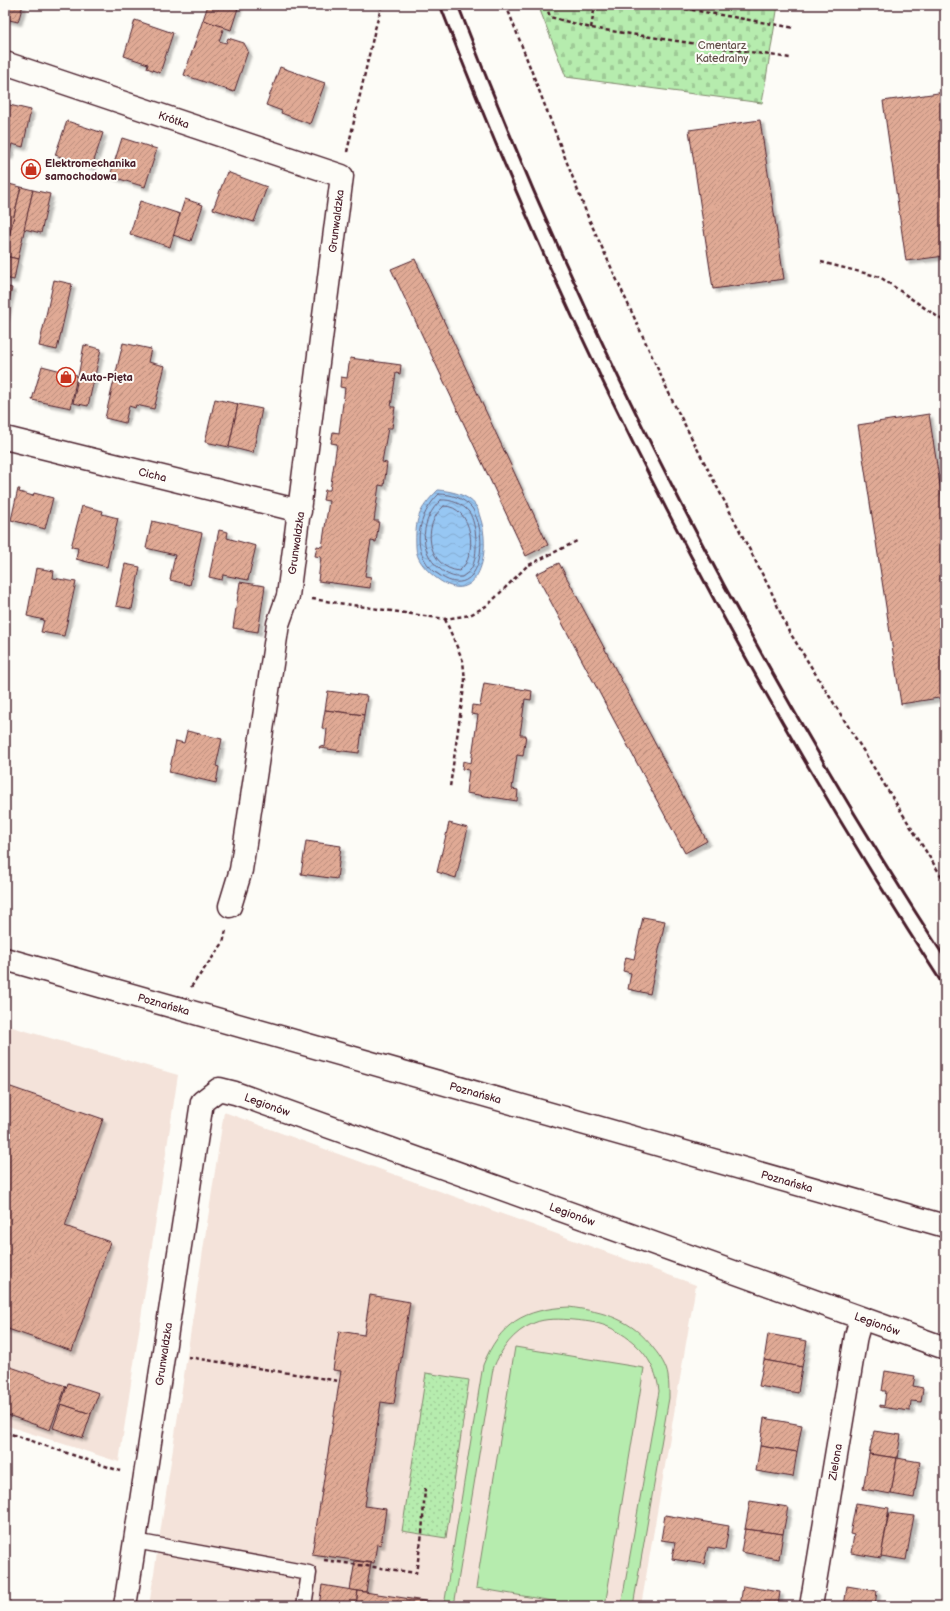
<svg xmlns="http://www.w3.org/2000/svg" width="950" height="1611" viewBox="0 0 950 1611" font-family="'Balsamiq Sans',sans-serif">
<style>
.built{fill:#f4e3da}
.cemetery{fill:url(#cemetery-stones);stroke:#80866c}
.park{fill:url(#park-dots);stroke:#80866c}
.garden{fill:#b6ecae;stroke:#80866c}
.water{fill:url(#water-waves);stroke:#7884a3}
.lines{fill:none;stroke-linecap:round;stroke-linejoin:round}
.shore{stroke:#69627b;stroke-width:1}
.building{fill:url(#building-hatch);stroke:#4a1f2b;filter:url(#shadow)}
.service-casing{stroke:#4a1f2b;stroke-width:17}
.minor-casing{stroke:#4a1f2b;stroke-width:25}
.primary-casing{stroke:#4a1f2b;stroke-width:25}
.path{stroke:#4a1f2b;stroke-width:2.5;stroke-dasharray:4 3;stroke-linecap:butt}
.service{stroke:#fdfcf7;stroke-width:14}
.minor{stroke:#fdfcf7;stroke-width:22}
.primary{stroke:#fdfcf7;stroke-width:22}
.rail{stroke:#4a1f2b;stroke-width:3}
.labels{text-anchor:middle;stroke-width:4;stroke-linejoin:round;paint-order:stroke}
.park-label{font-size:11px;fill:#65524c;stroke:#fdfcf7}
.street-label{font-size:11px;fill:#4a1f2b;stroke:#fdfcf7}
.poi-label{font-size:11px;font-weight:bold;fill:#4a1f2b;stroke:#fdfcf7;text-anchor:start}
</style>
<defs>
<pattern id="cemetery-stones" width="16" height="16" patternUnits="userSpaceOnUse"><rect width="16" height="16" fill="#b6ecae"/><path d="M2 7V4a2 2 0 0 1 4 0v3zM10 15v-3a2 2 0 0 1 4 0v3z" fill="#9eca96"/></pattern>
<pattern id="park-dots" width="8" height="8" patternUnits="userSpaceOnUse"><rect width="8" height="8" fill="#b6ecae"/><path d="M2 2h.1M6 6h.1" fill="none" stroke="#9eca96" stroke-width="1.8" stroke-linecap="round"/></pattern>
<pattern id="water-waves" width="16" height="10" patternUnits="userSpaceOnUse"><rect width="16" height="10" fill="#97c7f3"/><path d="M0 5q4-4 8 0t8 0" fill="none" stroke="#84aad0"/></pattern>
<pattern id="building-hatch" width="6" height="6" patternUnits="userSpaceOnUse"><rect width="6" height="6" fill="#e0aa95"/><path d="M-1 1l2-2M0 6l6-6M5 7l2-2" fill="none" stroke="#b88a7a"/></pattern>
<filter id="shadow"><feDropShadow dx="3.5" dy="3.5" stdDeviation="1" flood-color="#0004"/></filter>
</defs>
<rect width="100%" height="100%" fill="#fdfcf7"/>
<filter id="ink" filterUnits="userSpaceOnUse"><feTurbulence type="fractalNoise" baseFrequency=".025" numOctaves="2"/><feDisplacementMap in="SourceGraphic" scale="8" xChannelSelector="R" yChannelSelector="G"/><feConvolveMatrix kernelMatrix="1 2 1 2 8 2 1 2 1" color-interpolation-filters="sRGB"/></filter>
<g filter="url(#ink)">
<g class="built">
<polygon points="5,1025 178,1075 119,1462 5,1425"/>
<polygon points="224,1112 696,1285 641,1606 149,1606"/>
</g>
<polygon class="cemetery" points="538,5 778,5 762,103 566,77"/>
<polygon class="park" points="426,1373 469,1380 446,1538 402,1531"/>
<g class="garden">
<path d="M569,1307C605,1312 632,1319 654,1349C660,1356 667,1367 668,1376C669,1383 669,1391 669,1398L633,1606H621L659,1391C656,1360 634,1337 606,1326C596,1322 584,1321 573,1320C561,1319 545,1318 534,1323C513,1332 501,1349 493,1369L454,1606H444L483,1365C500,1323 524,1309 569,1307Z"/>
<polygon points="515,1347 644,1368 605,1606 582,1606 476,1588"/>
</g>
<path class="water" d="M438,490C450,491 468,494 476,506C478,508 479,514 480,517C492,550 479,612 435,577C425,569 416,559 416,547C415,519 418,510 438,490Z"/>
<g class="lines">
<g class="shore">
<path d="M439,494C451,494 464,498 472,508C474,510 475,516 477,519C488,550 476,605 435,572C409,551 418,514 439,494Z"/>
<path d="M441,500C450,499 463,504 469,512C477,524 479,556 471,569C469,572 465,575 462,577C453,578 446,574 440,569C417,551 421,518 441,500Z"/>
<path d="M444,506C473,506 479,556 459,571C427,567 421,525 444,506Z"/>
</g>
</g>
<g class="building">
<polygon points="5,5 23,5 18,22 5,19"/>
<polygon points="208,5 239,5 231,30 203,20"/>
<polygon points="135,20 173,33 160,73 147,68 148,64 124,56"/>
<polygon points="203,20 224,27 219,41 226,43 228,38 244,43 248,51 234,92 184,75"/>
<polygon points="280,67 325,83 310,124 281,113 282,111 266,105"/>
<polygon points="945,92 945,256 906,261 883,101"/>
<polygon points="5,104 31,110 23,147 12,144 9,156 5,155"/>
<polygon points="760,120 784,279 713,289 689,130"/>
<polygon points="67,121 103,133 92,167 55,155"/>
<polygon points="122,138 157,149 145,187 110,176"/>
<polygon points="227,172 267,187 254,222 213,209"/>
<polygon points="5,183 21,187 8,241 5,240"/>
<polygon points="21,187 33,190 18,259 5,256 5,240 8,241"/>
<polygon points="33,190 50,194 41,233 24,229"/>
<polygon points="185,199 203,205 191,241 173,235"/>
<polygon points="140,201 180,214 170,247 130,234"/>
<polygon points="5,256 18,259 14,280 5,278"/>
<polygon points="415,259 548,545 526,556 391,269"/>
<polygon points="54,280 72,284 57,350 39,346"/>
<polygon points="5,286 12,288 5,318"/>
<polygon points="123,343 151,349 148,362 165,366 154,409 136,405 135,408 129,406 125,423 105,418"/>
<polygon points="84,345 101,349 88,406 73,403"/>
<polygon points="350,358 401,365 400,374 396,373 391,407 395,407 392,428 388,428 382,462 387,463 384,486 379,485 374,521 379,521 376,542 371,541 365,576 371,577 370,588 318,581 321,557 315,556 317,546 322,547 329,501 323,500 325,490 330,490 337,444 331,443 333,432 339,433 345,388 340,387 341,377 347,378"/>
<polygon points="42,366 77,375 71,408 32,400"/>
<polygon points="215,399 238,404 229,447 205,442"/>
<polygon points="238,404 262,409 253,453 229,447"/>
<polygon points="929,414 945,517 945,697 901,704 858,425"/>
<polygon points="18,489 20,489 19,492 33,496 34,493 53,498 45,529 11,520"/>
<polygon points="82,506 103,511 102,514 118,518 107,567 76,559 78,548 71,547"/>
<polygon points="152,521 202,533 190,585 170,580 175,555 146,548"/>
<polygon points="219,530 228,532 227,538 256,546 248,580 223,575 222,580 209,577"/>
<polygon points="559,563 707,841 685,853 536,574"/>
<polygon points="125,564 140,567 132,609 116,606"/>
<polygon points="36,568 54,571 53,578 76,582 64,636 41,632 44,620 27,616"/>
<polygon points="240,582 265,586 258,632 233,628"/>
<polygon points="484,683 532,691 531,700 525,699 520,735 526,735 523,756 517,755 512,789 518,790 517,801 466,793 469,770 462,769 463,761 471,763 478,715 471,714 472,705 480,706"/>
<polygon points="328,691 367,696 364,715 325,710"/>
<polygon points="325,710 364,715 359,753 319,748 320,746 325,747 327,729 322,728"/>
<polygon points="187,731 222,739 216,766 219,767 216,783 169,772 176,741 184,743"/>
<polygon points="449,823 468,828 456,878 437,872"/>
<polygon points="306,841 341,846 337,879 301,874"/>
<polygon points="643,917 665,921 650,994 628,989 631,973 623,971 626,957 634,959"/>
<polygon points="5,1085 103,1119 65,1226 110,1242 72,1351 5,1328"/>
<polygon points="370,1295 410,1302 394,1404 381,1402 365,1506 386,1509 381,1545 377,1544 374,1563 312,1554 341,1371 333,1370 339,1331 364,1335"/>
<polygon points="768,1334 807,1341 802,1367 764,1360"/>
<polygon points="764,1360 802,1367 798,1393 759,1386"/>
<polygon points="5,1365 66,1386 50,1430 5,1414"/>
<polygon points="885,1371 915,1376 913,1386 923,1388 921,1402 911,1401 910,1411 880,1407 880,1405 884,1406 886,1391 882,1391"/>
<polygon points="68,1383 99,1393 91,1414 61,1404"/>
<polygon points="61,1404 91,1414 83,1438 53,1428"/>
<polygon points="764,1418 802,1425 797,1452 760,1446"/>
<polygon points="874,1431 901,1435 897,1458 869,1454"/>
<polygon points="760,1446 797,1452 793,1477 756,1471"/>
<polygon points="869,1454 897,1458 891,1494 863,1489"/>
<polygon points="897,1458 920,1462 914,1498 891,1494"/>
<polygon points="750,1501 788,1507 783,1534 745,1529"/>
<polygon points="856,1503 889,1508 881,1558 851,1553 854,1535 850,1534"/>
<polygon points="889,1513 914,1516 906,1560 881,1556"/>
<polygon points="665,1515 729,1526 725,1550 708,1547 704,1564 672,1559 675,1542 661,1540"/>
<polygon points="745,1529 783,1534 779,1559 741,1552"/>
<polygon points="355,1561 371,1563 366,1592 350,1590"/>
<polygon points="322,1585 358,1591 356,1606 319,1606"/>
<polygon points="743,1586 780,1592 778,1606 740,1606"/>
<polygon points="847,1586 877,1591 875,1606 844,1606"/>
<polygon points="358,1591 431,1602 431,1606 356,1606"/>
</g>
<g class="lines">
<g class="service-casing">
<polyline id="service" points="135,1541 309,1573 304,1606"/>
</g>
<g class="minor-casing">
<g id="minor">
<path id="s1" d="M5,63L342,176L288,596L278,624L241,870L230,906"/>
<path id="s2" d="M5,438L300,511"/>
<path id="s3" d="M125,1606L202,1102L219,1089L235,1093L945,1348"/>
<path id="s4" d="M811,1606L856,1336L861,1319"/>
</g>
</g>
<g class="primary-casing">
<g id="primary">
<path id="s5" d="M5,959L945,1226"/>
</g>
</g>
<g class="path">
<polyline points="506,5 588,217 673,402 771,591 787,628 945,882"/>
<polyline points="546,5 550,17 591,28 790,58"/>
<polyline points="664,5 795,28"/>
<polyline points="591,28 595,5"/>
<polyline points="347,152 375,29 382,5"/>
<polyline points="821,262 880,277 945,322"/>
<polyline points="312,599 445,619 470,615 488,605 527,566 579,540"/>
<polyline points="445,619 463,661 465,680 450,787"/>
<polyline points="191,987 223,943 226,930"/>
<polyline points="188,1357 339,1381"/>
<polyline points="5,1432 120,1471"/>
<polyline points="324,1560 416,1573 422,1534 425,1488"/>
</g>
<use href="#service" class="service"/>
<use href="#minor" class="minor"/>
<use href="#primary" class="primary"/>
<g class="rail">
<path d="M440,5C573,350 743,678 945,988"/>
<path d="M458,5C586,338 750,658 945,958"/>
</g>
</g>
</g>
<defs>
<g id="shop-ring" transform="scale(1)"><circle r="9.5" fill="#fdfcf7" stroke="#c8321e" stroke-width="1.5"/><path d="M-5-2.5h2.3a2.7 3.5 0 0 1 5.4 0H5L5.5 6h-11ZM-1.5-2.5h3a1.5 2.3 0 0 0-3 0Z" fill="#c8321e"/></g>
</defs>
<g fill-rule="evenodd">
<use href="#shop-ring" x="31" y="169"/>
<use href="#shop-ring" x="66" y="377"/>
</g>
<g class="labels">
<g class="park-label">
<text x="722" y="49">Cmentarz<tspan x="722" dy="13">Katedralny</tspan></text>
</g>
<g class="street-label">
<text dy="4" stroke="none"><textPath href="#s1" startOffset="178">Krótka</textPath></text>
<text transform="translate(336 221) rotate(-83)" y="4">Grunwaldzka</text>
<text dy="4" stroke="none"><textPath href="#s2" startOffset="152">Cicha</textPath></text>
<text transform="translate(296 543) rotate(-82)" y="4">Grunwaldzka</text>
<text dy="4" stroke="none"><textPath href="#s5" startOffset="165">Poznańska</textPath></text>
<text dy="4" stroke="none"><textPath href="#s5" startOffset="489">Poznańska</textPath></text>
<text dy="4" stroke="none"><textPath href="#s3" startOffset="582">Legionów</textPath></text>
<text dy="4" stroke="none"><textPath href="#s5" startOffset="813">Poznańska</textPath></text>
<text dy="4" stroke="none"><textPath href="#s3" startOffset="906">Legionów</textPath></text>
<text dy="4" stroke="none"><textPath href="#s3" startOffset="1230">Legionów</textPath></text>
<text dy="4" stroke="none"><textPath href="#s3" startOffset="255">Grunwaldzka</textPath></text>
<text dy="4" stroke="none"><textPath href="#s4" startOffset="146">Zielona</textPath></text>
</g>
<g class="poi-label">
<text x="45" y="167">Elektromechanika<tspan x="45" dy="13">samochodowa</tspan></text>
<text x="80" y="381">Auto-Pięta</text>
</g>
</g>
<rect width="950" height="1611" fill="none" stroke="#fdfcf7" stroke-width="20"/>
<rect x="10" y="10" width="930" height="1591" fill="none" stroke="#4a1f2b" stroke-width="1.5" filter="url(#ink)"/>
</svg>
